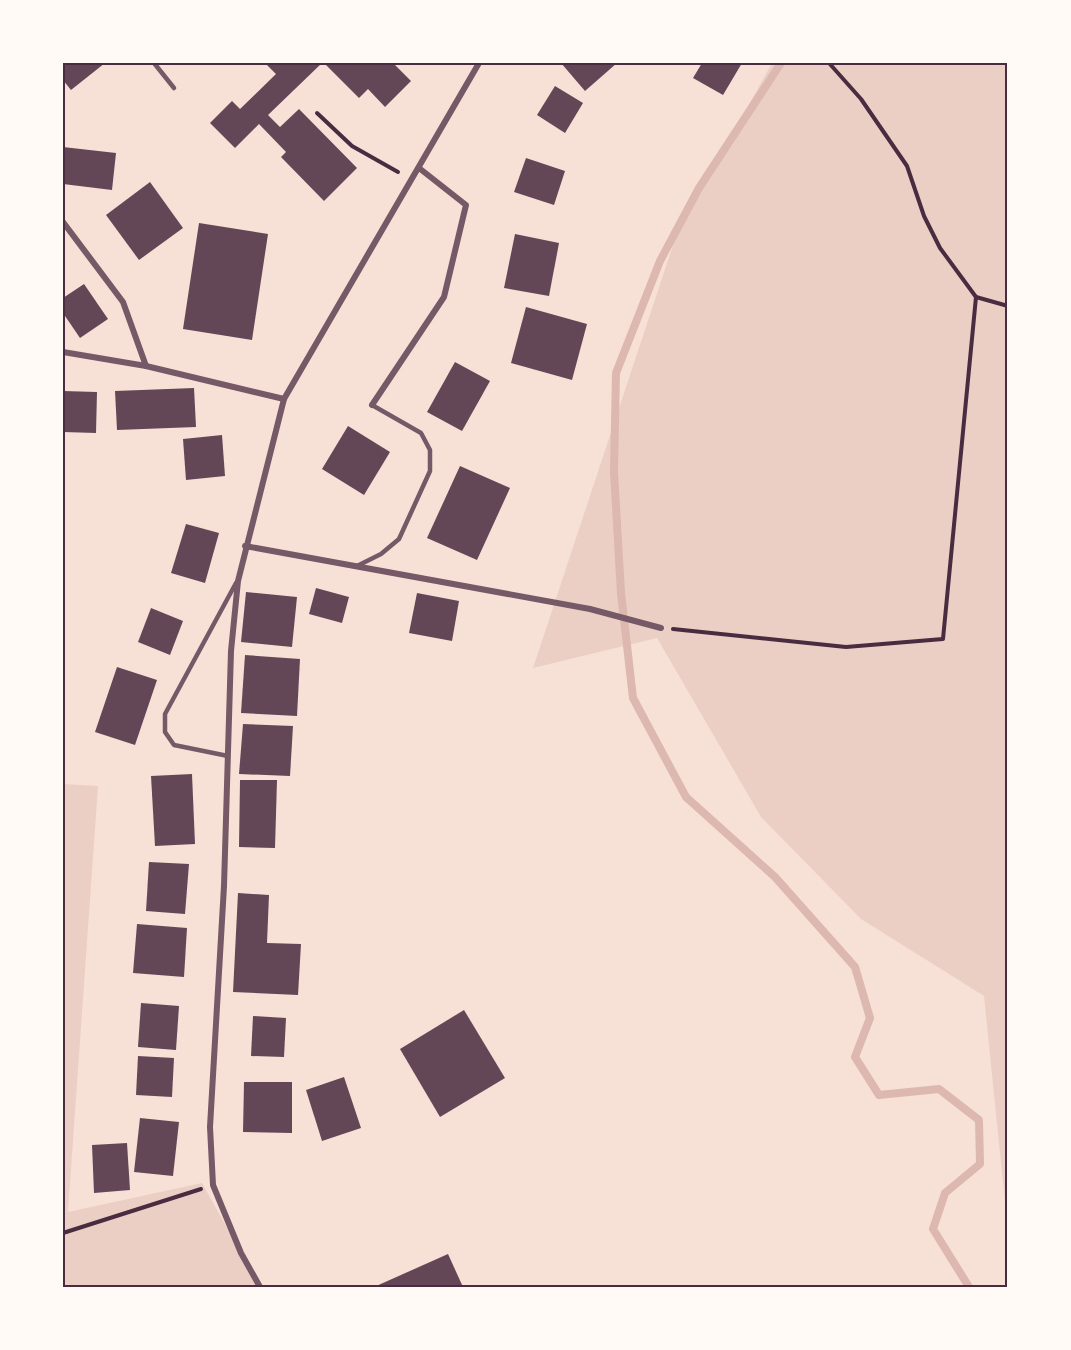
<svg xmlns="http://www.w3.org/2000/svg" width="1071" height="1350" viewBox="0 0 1071 1350" font-family="Manrope,sans-serif">
<style>
.green{fill:#ebcfc5}
.lines{fill:none;stroke-linecap:round;stroke-linejoin:round}
.stream{stroke:#dcb8b0;stroke-width:8}
.building{fill:#644757}
.path{stroke:#4a2c40;stroke-width:4}
.service{stroke:#755966;stroke-width:4.5}
.minor{stroke:#755966;stroke-width:6}
.neatline{fill:none;stroke:#4a2c40;stroke-width:2}
</style>
<rect width="100%" height="100%" fill="#f7e1d7"/>
<g class="green">
<polygon points="772,63 1008,63 1008,1232 984,996 861,919 761,817 657,638 533,668 676,236"/>
<polygon points="63,784 98,786 68,1212 202,1183 260,1287 63,1287"/>
</g>
<g class="lines">
<polyline class="stream" points="781,63 699,188 660,261 616,373 614,472 621,593 633,698 686,797 775,877 855,967 870,1018 855,1057 879,1095 939,1089 979,1120 980,1164 945,1193 933,1229 969,1287"/>
</g>
<g class="building">
<polygon points="63,63 105,63 71,90 63,80"/>
<polygon points="265,63 322,63 268,115 280,127 299,109 357,168 324,201 281,157 286,152 259,124 235,148 210,123 232,101 240,109 276,74"/>
<polygon points="324,63 393,63 411,81 385,107 368,89 359,98"/>
<polygon points="561,63 617,63 585,91"/>
<polygon points="702,63 742,63 723,95 693,78"/>
<polygon points="555,86 583,103 565,133 537,115"/>
<polygon points="63,147 116,153 112,190 63,184"/>
<polygon points="526,158 565,171 554,205 514,192"/>
<polygon points="150,182 183,228 139,260 106,215"/>
<polygon points="199,223 268,234 252,340 183,329"/>
<polygon points="515,234 559,243 549,296 504,288"/>
<polygon points="84,284 108,319 80,338 63,313 63,298"/>
<polygon points="526,307 587,324 572,380 511,363"/>
<polygon points="455,362 490,381 462,431 427,412"/>
<polygon points="194,388 196,427 117,430 115,391"/>
<polygon points="63,391 97,392 96,433 63,432"/>
<polygon points="348,426 390,452 364,495 322,469"/>
<polygon points="222,435 225,476 186,480 183,439"/>
<polygon points="460,466 510,488 477,560 427,538"/>
<polygon points="186,524 219,533 205,583 171,573"/>
<polygon points="316,588 349,597 342,623 309,614"/>
<polygon points="246,592 297,597 292,647 241,642"/>
<polygon points="417,593 459,601 452,641 409,633"/>
<polygon points="151,608 183,621 170,655 138,642"/>
<polygon points="245,655 300,659 297,716 241,713"/>
<polygon points="117,667 157,680 135,745 95,732"/>
<polygon points="243,724 293,726 290,776 239,774"/>
<polygon points="192,774 195,844 155,846 151,776"/>
<polygon points="240,780 277,780 275,848 239,847"/>
<polygon points="149,862 189,864 185,914 146,911"/>
<polygon points="238,893 269,895 267,943 301,944 298,995 233,992"/>
<polygon points="137,924 187,928 184,977 133,973"/>
<polygon points="141,1003 179,1006 176,1050 138,1047"/>
<polygon points="464,1010 505,1078 440,1117 400,1049"/>
<polygon points="253,1016 286,1018 284,1057 251,1056"/>
<polygon points="138,1056 174,1058 172,1097 136,1095"/>
<polygon points="344,1077 361,1128 322,1141 306,1090"/>
<polygon points="244,1082 292,1082 292,1133 243,1132"/>
<polygon points="140,1118 179,1122 173,1176 134,1172"/>
<polygon points="127,1143 130,1190 94,1193 92,1145"/>
<polygon points="448,1254 463,1287 374,1287"/>
</g>
<g class="lines">
<g class="path">
<polyline points="829,63 861,99 907,166 924,216 940,248 976,297 1008,306"/>
<polyline points="317,113 352,146 398,172"/>
<polyline points="673,629 846,647 943,639 976,297"/>
<polyline points="63,1233 201,1189"/>
</g>
<g class="service">
<polyline points="154,63 174,88"/>
<polyline points="357,566 381,554 399,539 430,471 430,450 421,433 372,405"/>
<polyline points="228,756 174,745 165,732 165,714 236,583"/>
</g>
<g class="minor">
<polyline points="63,222 123,302 146,366"/>
<polyline points="63,352 146,366 284,399"/>
<polyline points="372,405 444,297 466,205 419,168"/>
<polyline points="245,546 590,609 661,628"/>
<polyline points="260,1287 241,1253 213,1185 210,1127 224,886 231,651 238,581 284,399 479,63"/>
</g>
</g>
<rect width="1071" height="1350" fill="none" stroke="#fffaf5" stroke-width="129"/>
<rect x="64" y="64" width="942" height="1222" class="neatline"/>
</svg>
